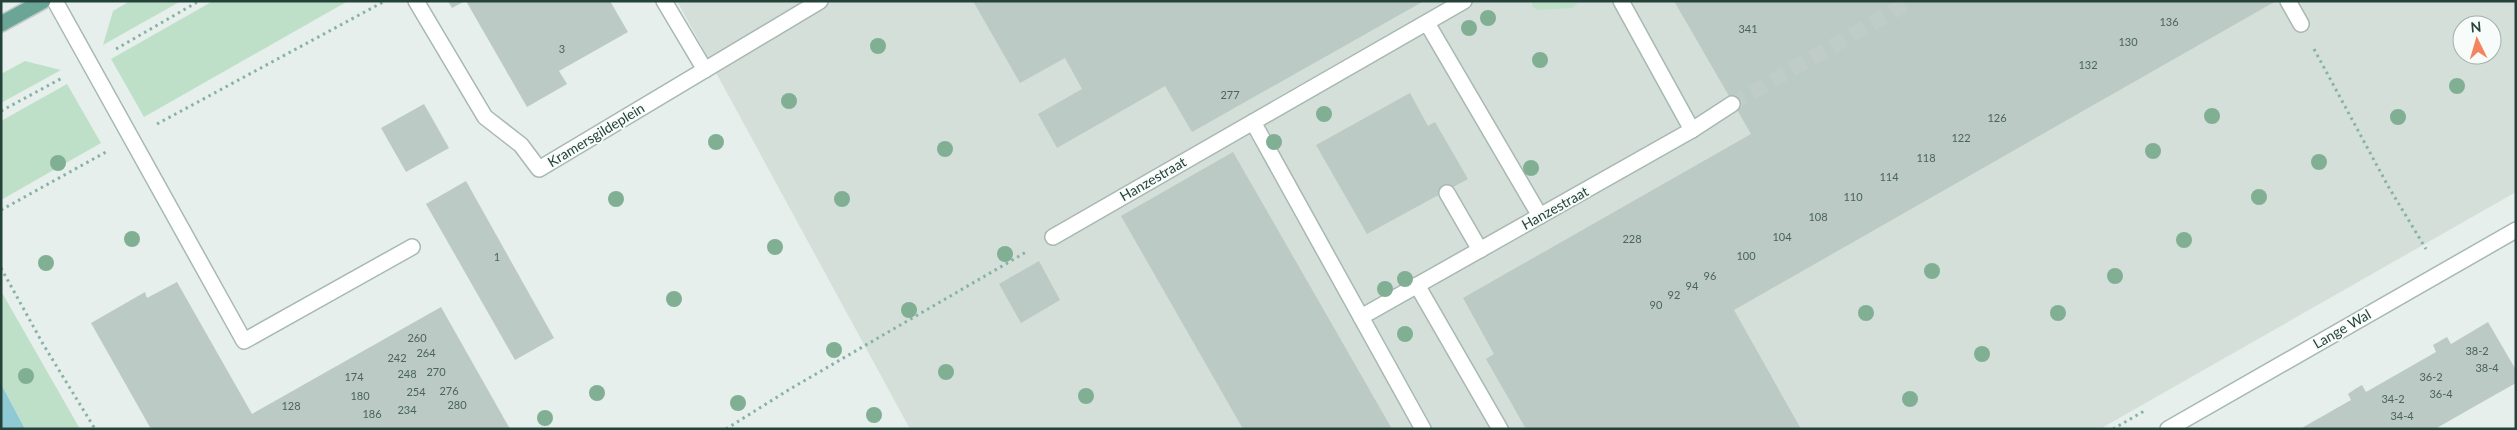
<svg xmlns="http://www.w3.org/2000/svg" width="2517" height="430" viewBox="0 0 2517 430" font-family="Lato,sans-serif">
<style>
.built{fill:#d4dfda;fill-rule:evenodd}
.green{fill:#bfe0c8}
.water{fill:#8ec9d4}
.building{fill:#bbcac4}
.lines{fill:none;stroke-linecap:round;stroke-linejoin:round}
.minor-tunnel{stroke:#bfccc8;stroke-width:15;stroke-dasharray:15 8;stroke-linecap:butt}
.minor-casing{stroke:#a8b8b2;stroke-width:18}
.major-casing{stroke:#c2cac8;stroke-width:18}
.path{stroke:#86b3a5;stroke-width:3;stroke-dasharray:2.5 4;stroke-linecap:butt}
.minor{stroke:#fff;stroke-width:15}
.major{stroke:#6aa596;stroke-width:15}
.tree{fill:#80af93}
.labels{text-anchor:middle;stroke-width:4;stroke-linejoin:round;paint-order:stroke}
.number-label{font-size:11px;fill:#4a645c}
.street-label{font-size:14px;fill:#24423a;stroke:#f7fbf9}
</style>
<rect width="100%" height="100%" fill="#e6efeb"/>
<path class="built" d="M677,1H2516V192L2100,429H910ZM2462,25H2492V55H2462Z"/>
<g class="green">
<polygon points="130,1 181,1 103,45 113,11"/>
<polygon points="213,1 348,1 144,117 111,59"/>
<polygon points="1532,1 1579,1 1573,8 1538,10 1532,6"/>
<polygon points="25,61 61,70 1,103 1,74"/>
<polygon points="67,84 101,143 1,200 1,121"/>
<polygon points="1,291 80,429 25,429 1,384"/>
</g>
<polygon class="water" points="1,384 25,429 1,429"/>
<g class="building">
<polygon points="448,1 465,1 452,8"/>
<polygon points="466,1 610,1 628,32 559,71 567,84 527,107"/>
<polygon points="973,1 1424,1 1192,132 1165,86 1057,148 1038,114 1082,89 1065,58 1020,83"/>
<polygon points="1674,1 2276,1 1734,310 1801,429 1526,429 1486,359 1494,354 1463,298 1751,134"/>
<polygon points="1410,93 1428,126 1435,122 1468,179 1367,234 1316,145"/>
<polygon points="424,104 449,148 406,172 381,128"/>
<polygon points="1233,152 1302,272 1392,429 1243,429 1121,216"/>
<polygon points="466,181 554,338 515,360 426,204"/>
<polygon points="1039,261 1060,300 1021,323 999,284"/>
<polygon points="177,282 252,414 441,307 510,429 151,429 91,323 145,292 147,298"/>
<polygon points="2488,322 2516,370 2516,383 2477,405 2435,429 2300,429 2351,400 2348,394 2355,389 2362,385 2366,392 2436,352 2433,345 2447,337 2451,344"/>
</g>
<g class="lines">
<polyline class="minor-tunnel" points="1732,104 1911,1"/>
<g class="minor-casing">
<g id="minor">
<polyline points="55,1 244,341 412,247"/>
<polyline points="416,1 485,117 521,145 539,169 820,1"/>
<polyline points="664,1 705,70"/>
<polyline points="1621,1 1692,130"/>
<polyline points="2288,1 2301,24"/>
<polyline points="1427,23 1540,216"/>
<polyline points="1253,122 1464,1"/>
<polyline points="1447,193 1480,250"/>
<polyline points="1053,237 1253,122 1423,429"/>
<polyline points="1417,285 1500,429"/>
<polyline points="1361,317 1692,130 1732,104"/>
<polyline points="2168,429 2516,230"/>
</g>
</g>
<g class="major-casing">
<polyline id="major" points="1,24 43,1"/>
</g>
<g class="path">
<polyline points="116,49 199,1"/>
<polyline points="2314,49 2388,186 2426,249"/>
<polyline points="1,111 64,77"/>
<polyline points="157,124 385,1"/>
<polyline points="1,210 106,152"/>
<polyline points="1,268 43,344 95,429"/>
<polyline points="726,429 790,389 1028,251"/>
<polyline points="2113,429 2144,411"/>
</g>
<use href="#minor" class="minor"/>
<use href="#major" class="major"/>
</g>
<g class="tree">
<circle cx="1488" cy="18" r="8"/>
<circle cx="1469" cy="28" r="8"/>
<circle cx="878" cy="46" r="8"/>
<circle cx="1540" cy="60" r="8"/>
<circle cx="2457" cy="86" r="8"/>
<circle cx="789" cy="101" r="8"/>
<circle cx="1324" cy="114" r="8"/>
<circle cx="2212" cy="116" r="8"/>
<circle cx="2398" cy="117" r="8"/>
<circle cx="716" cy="142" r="8"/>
<circle cx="1274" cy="142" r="8"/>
<circle cx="945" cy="149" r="8"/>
<circle cx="2153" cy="151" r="8"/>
<circle cx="2319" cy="162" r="8"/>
<circle cx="58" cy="163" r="8"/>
<circle cx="1531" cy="168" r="8"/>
<circle cx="2259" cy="197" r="8"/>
<circle cx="616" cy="199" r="8"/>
<circle cx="842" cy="199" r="8"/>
<circle cx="132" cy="239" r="8"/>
<circle cx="2184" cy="240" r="8"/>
<circle cx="775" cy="247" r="8"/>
<circle cx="1005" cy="254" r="8"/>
<circle cx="46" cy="263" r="8"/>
<circle cx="1932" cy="271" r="8"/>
<circle cx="2115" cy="276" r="8"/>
<circle cx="1405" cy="279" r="8"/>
<circle cx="1385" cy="289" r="8"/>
<circle cx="674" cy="299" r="8"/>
<circle cx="909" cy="310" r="8"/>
<circle cx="1866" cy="313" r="8"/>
<circle cx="2058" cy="313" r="8"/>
<circle cx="1405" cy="334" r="8"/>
<circle cx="834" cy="350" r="8"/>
<circle cx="1982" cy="354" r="8"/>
<circle cx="946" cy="372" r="8"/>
<circle cx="26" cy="376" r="8"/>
<circle cx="597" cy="393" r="8"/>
<circle cx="1086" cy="396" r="8"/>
<circle cx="1910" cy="399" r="8"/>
<circle cx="738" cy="403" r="8"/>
<circle cx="874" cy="415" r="8"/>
<circle cx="545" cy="418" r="8"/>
</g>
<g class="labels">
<g class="number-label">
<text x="2169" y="26">136</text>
<text x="1748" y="33">341</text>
<text x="2128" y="46">130</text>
<text x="562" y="53">3</text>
<text x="2088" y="69">132</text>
<text x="1230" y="99">277</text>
<text x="1997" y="122">126</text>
<text x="1961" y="142">122</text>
<text x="1926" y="162">118</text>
<text x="1889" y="181">114</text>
<text x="1853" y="201">110</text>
<text x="1818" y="221">108</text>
<text x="1782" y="241">104</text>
<text x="1632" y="243">228</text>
<text x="1746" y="260">100</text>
<text x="497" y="261">1</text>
<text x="1710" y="280">96</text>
<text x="1692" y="290">94</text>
<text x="1674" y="299">92</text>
<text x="1656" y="309">90</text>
<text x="417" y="342">260</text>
<text x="2477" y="355">38-2</text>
<text x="426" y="357">264</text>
<text x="397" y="362">242</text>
<text x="2487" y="372">38-4</text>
<text x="436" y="376">270</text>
<text x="407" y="378">248</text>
<text x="354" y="381">174</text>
<text x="2431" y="381">36-2</text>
<text x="449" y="395">276</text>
<text x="416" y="396">254</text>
<text x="2441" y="398">36-4</text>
<text x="360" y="400">180</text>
<text x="2393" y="403">34-2</text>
<text x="457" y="409">280</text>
<text x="291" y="410">128</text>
<text x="407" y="414">234</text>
<text x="372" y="418">186</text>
<text x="2402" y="420">34-4</text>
</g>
<g class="street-label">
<text transform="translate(596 135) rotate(-31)" y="5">Kramersgildeplein</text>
<text transform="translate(1153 179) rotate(-30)" y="5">Hanzestraat</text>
<text transform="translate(1555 208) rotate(-29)" y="5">Hanzestraat</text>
<text transform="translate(2342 329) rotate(-30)" y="5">Lange Wal</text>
</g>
</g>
<rect width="2517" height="430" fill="none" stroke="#24423a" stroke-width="5"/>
<g transform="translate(2477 40) rotate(355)"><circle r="24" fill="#f7fbf9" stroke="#a3b1ad"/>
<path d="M0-4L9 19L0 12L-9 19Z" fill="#f4845f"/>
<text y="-8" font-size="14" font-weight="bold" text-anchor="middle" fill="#24423a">N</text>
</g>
</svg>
